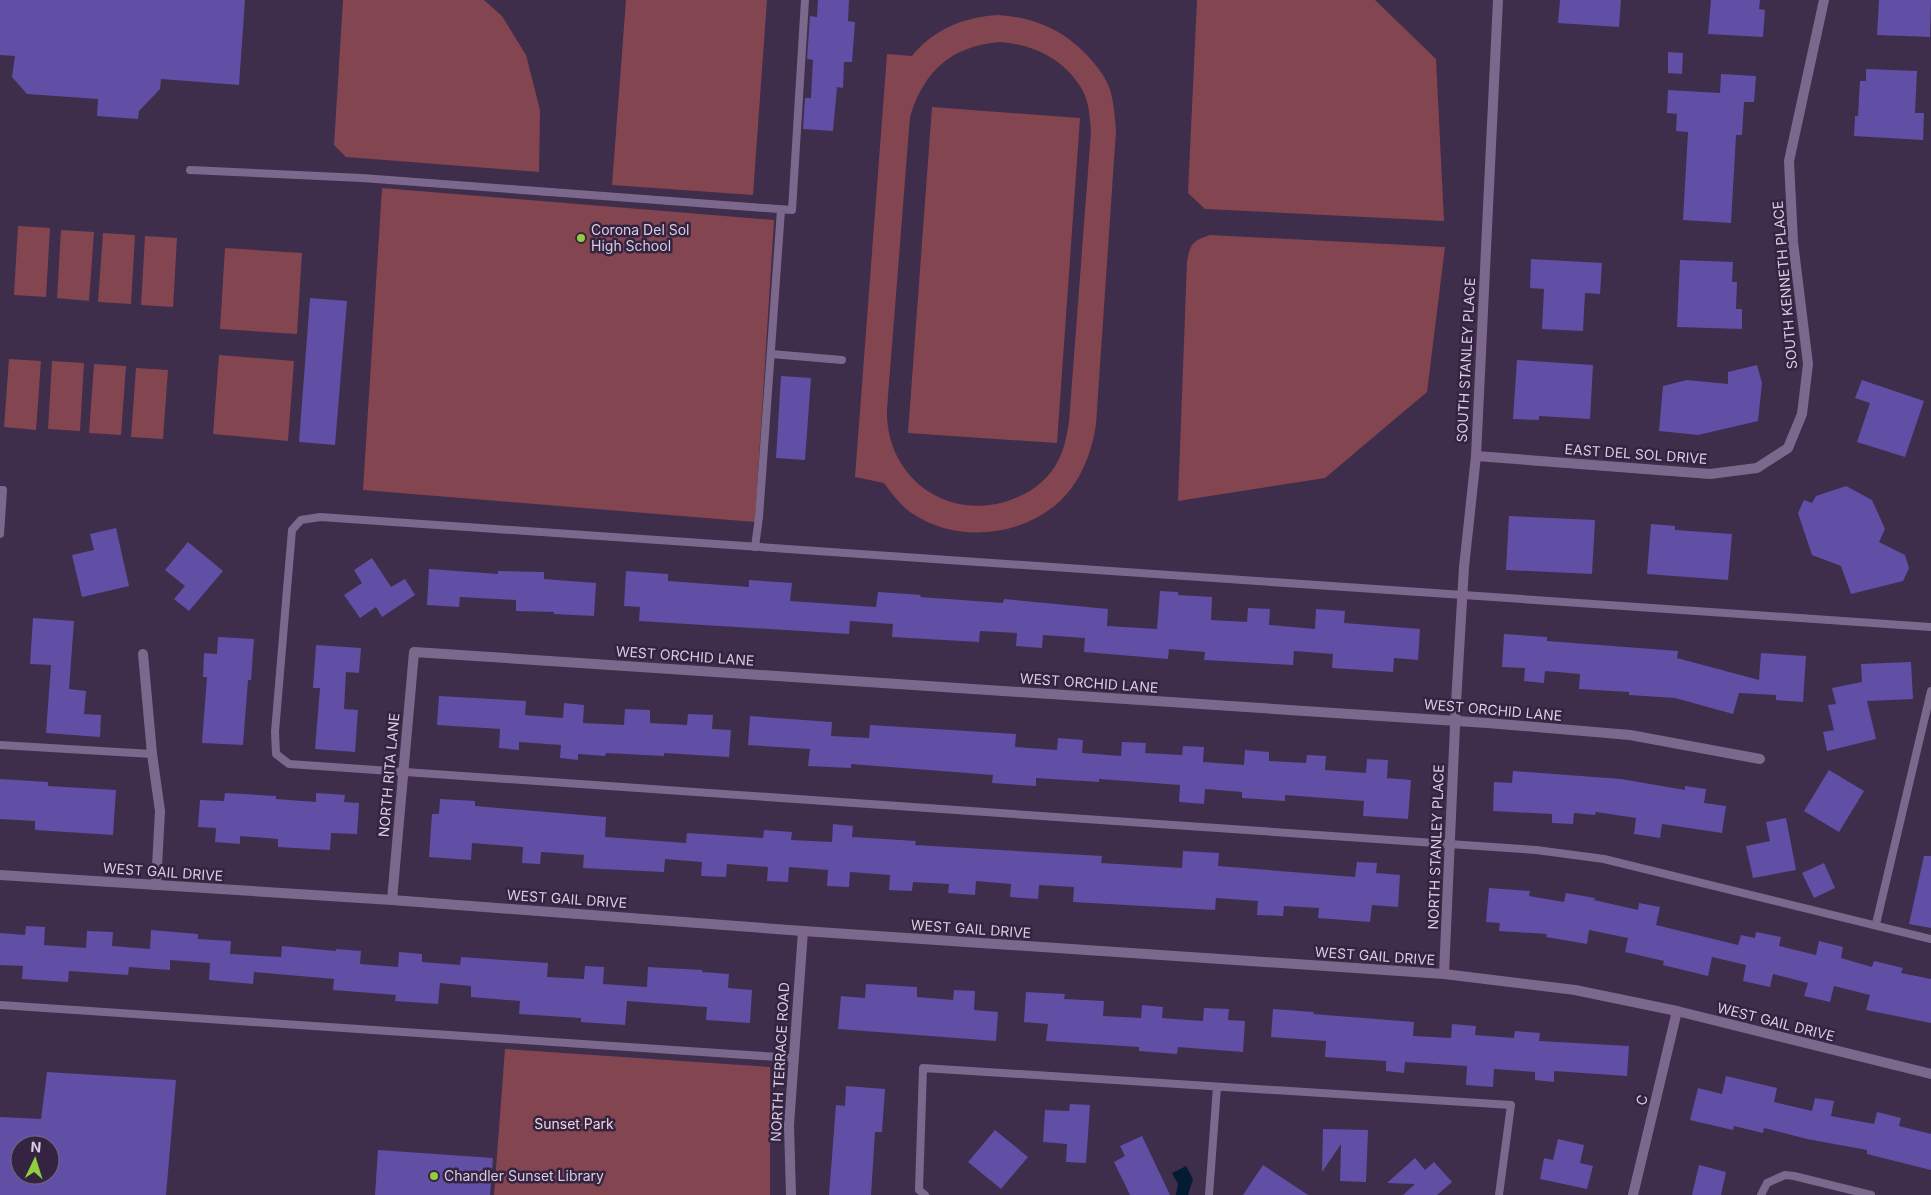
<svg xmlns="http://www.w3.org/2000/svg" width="1931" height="1195" viewBox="0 0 1931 1195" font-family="Inter,sans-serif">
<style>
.green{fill:#834550;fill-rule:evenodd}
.water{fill:#041c32}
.building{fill:#604fa5;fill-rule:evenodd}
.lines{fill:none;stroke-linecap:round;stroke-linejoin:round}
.lane{stroke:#7c688c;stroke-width:8}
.street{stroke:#7c688c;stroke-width:10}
.poi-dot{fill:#91cd3f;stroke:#342341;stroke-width:2}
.labels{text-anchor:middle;stroke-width:5;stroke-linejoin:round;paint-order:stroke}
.poi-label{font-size:14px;fill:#d8cde1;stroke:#342341;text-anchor:start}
.street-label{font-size:14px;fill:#d8cde1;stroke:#342341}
.park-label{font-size:14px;fill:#f3d6d9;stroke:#342341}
</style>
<rect width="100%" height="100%" fill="#3f2d4c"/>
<g class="green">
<polygon points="343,0 484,0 502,16 526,55 540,110 539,172 346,157 334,145"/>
<polygon points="626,0 767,0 753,195 612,185"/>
<polygon points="1197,0 1375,0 1436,59 1444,221 1205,209 1188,193"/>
<path d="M998,15C1033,17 1062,29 1087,55C1097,66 1107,78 1111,93C1114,105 1115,119 1116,131L1096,424C1092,452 1081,482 1059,502C1020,537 957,543 913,514C901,506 892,494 884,483L855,477L887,54L912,56C934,29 964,17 998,15ZM1000,42C1033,44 1066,60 1083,91C1089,103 1090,118 1091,132L1069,422C1067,434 1065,447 1059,459C1051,476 1035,490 1018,497C952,526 885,480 887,409L910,117C924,71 951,46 1000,42Z"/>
<polygon points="932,107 1080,118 1057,443 908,433"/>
<polygon points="382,188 774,220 755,522 363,490"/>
<polygon points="18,226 50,228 46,297 14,295"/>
<polygon points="61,230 94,232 89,301 57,298"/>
<polygon points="103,233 135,235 131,304 98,302"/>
<path d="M1210,235L1445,247L1427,392L1325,478L1178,501L1187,262C1190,243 1193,241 1210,235Z"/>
<polygon points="145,236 177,238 173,307 141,305"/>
<polygon points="225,248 302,253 297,334 220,329"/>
<polygon points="219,355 294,361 288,441 213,434"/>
<polygon points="9,359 41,361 36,430 4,427"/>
<polygon points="52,361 84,363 80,431 48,429"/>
<polygon points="94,364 126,366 121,435 89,433"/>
<polygon points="136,368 168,370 163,439 131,437"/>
<polygon points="505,1049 770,1067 770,1195 494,1195"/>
</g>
<polygon class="water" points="1186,1166 1193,1179 1188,1195 1176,1195 1178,1184 1172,1173"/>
<g class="building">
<polygon points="0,0 245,0 239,85 161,79 160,89 139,111 138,119 97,116 98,99 27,94 12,77 15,56 0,55"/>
<polygon points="818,0 849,0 848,21 855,22 852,62 844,62 843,88 837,87 833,131 803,129 805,98 811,98 813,60 807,59 810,16 817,17"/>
<polygon points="1560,0 1621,0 1619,27 1558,23"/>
<polygon points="1711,0 1760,0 1759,9 1765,10 1763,37 1708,34"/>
<polygon points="1879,0 1931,0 1930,37 1877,35"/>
<polygon points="1668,52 1683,53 1682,74 1668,73"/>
<polygon points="1866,69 1917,71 1915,113 1924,113 1923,140 1854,136 1855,116 1858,116 1860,81 1866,81"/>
<polygon points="1721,74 1756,76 1754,102 1744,102 1742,135 1736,135 1731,223 1683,220 1688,132 1676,131 1677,114 1667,113 1668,90 1720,93"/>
<polygon points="1531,259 1602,263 1600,294 1585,293 1583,331 1542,329 1544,289 1530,288"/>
<polygon points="1680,260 1733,262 1732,282 1737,282 1736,309 1742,309 1742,329 1677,327"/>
<polygon points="310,298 347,301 335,445 299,442"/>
<polygon points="1517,360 1593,365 1590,419 1539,416 1539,420 1513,419"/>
<polygon points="1757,365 1762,383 1758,421 1698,435 1659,431 1663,386 1687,380 1728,384 1728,372"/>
<polygon points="781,376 811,378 805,460 776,458"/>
<polygon points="1862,380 1924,401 1905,457 1857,442 1870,403 1855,398"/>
<polygon points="1846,486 1872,500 1885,529 1879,542 1905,555 1909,568 1903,581 1851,594 1841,566 1812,555 1798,513 1804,500 1812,503 1816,496"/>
<polygon points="1509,516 1595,520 1592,574 1506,570"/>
<polygon points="1651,524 1675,526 1675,530 1732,534 1728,580 1647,574"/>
<polygon points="116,528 129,586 82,597 72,555 94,550 90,534"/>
<polygon points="188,542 223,571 189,611 174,599 185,586 165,570"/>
<polygon points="372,558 391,587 405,579 415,595 382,617 376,607 360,618 344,595 362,583 354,570"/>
<polygon points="429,569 498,574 498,571 544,572 544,579 596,583 594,616 554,614 554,612 516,611 516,600 460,597 459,607 427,605"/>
<polygon points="626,571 668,574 668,581 749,587 749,580 792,583 790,601 876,607 878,592 921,595 920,597 1003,603 1004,599 1108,609 1107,626 1157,629 1160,591 1178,592 1178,595 1212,597 1211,620 1247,622 1248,608 1270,609 1269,625 1315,629 1316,609 1345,611 1344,623 1420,629 1418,660 1394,658 1393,672 1332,668 1333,654 1294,651 1293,665 1204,660 1205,652 1169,649 1168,659 1084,652 1085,638 1043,635 1042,648 1016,646 1017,633 980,631 979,642 892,637 893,624 850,621 849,634 639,621 640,607 624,606"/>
<polygon points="33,618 74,621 69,689 86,691 84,714 101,715 100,737 46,733 51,665 30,664"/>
<polygon points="1504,634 1547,637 1547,641 1678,651 1677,658 1759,680 1761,653 1806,656 1803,702 1776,700 1776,695 1739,693 1733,714 1675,698 1629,695 1629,692 1579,689 1580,674 1545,671 1544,683 1524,681 1525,668 1502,667"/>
<polygon points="218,637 254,639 251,680 248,680 243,745 202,743 207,677 203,677 204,653 217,654"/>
<polygon points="316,645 361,648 359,673 346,672 344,709 358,710 355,752 315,749 320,688 313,688"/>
<polygon points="1911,662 1913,699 1867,701 1876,739 1827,751 1823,732 1834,730 1828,705 1836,704 1832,688 1862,682 1861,664"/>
<polygon points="439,696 526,701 525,715 563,718 564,703 584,705 583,723 624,725 625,709 650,710 650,723 687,725 688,714 713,715 712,729 731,730 729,757 664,753 664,756 606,753 605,756 578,754 578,760 560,758 561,745 519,742 519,750 499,748 500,729 437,725"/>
<polygon points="750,716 832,722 831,736 869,738 870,725 1016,734 1015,747 1057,750 1058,738 1083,740 1082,753 1121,756 1122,742 1146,743 1145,753 1182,755 1183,746 1204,747 1203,762 1244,765 1245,750 1269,752 1269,761 1306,763 1307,755 1326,756 1325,770 1366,773 1367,759 1388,760 1387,778 1411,780 1408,819 1363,816 1364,801 1285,795 1285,801 1242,798 1242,792 1205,789 1204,804 1179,802 1180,785 1099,779 1099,782 1036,778 1036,786 992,783 993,775 851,764 851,768 808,766 810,749 748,745"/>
<polygon points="1829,770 1864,791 1839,832 1804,811"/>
<polygon points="1513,771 1621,779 1685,790 1685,786 1706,789 1704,803 1726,806 1722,833 1662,824 1660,838 1634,834 1636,818 1596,812 1595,815 1574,813 1573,824 1552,823 1552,814 1493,811 1494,782 1512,783"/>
<polygon points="0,779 48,782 48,786 116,790 113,835 35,830 35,821 0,819"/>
<polygon points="225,793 276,796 276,799 316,802 316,793 345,795 344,802 359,803 357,834 331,833 330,850 278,847 278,839 240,836 240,844 215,842 216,828 198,827 200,800 224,801"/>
<polygon points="440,799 475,801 475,806 606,817 605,837 686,843 687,833 763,838 764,830 792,832 791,840 832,842 833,824 853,826 852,837 916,841 915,845 1102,856 1101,863 1182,868 1183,851 1219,853 1218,866 1355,877 1357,862 1377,863 1376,873 1400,875 1398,907 1372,905 1370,922 1318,918 1319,908 1284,906 1283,916 1257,915 1258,901 1216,898 1215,910 1073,902 1074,887 1039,885 1038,899 1010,897 1011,884 976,881 975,895 948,893 949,884 913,882 912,891 889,890 890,875 850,872 849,887 827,886 828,870 789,867 788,882 767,881 768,867 727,864 726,877 701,876 702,862 665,859 664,872 602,869 583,868 584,855 541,852 540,864 522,863 523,847 472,843 471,860 429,857 432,814 439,814"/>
<polygon points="1786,818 1796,870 1753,878 1746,846 1770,841 1766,822"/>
<polygon points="1924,856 1931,856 1931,928 1909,924"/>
<polygon points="1824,863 1835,888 1814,898 1802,873"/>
<polygon points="1489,888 1530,891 1529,896 1564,902 1566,893 1595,898 1594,900 1638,910 1639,903 1660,907 1656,925 1738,945 1741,935 1755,938 1756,932 1781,937 1779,946 1816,955 1819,941 1843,947 1841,958 1872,967 1874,961 1903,968 1901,973 1931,979 1931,1023 1866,1010 1870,995 1834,986 1830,1002 1804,996 1808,983 1773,974 1770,987 1743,981 1746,965 1712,957 1708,976 1663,965 1664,961 1625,952 1628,938 1589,930 1587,944 1546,937 1547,934 1499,931 1500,923 1486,922"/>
<polygon points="26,926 45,927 44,945 86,948 87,931 113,932 112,946 150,949 151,930 198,934 198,939 231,941 230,954 281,957 282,946 336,951 336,949 361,951 360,964 398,967 399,952 422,954 422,962 460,965 461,957 548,963 547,977 584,979 585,966 604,967 603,984 647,987 648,967 702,970 702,972 729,974 728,988 752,990 750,1023 706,1020 707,1007 627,1001 625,1025 581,1022 581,1018 519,1014 520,1001 471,997 471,986 440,983 438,1004 395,1001 396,995 333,990 334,979 254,972 253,984 209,980 210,963 170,960 170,970 129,967 128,975 69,971 68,982 22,979 23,966 0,965 0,933 25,935"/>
<polygon points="866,984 917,987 917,997 953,1000 954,990 975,991 974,1010 998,1012 996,1041 838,1029 841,996 865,998"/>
<polygon points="1026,992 1065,994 1064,999 1104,1001 1103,1016 1141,1018 1142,1005 1163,1007 1162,1018 1203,1021 1204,1008 1229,1009 1228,1020 1245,1021 1243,1052 1178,1047 1177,1054 1139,1051 1139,1047 1046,1041 1048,1024 1024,1022"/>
<polygon points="1273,1009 1314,1012 1313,1014 1414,1022 1413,1036 1451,1038 1452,1024 1476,1026 1475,1035 1514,1038 1515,1031 1540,1033 1539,1041 1629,1046 1627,1076 1554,1071 1554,1082 1535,1080 1535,1072 1494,1069 1493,1087 1466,1085 1467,1066 1405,1062 1404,1073 1386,1071 1386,1061 1325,1057 1326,1041 1271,1037"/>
<path d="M47,1072L176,1080L166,1195H0V1117L41,1119ZM20,1145H50V1175H20Z"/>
<polygon points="1726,1076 1777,1088 1774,1102 1812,1111 1815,1098 1834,1101 1831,1116 1874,1124 1877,1112 1901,1118 1899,1126 1931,1134 1931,1170 1867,1154 1867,1150 1807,1139 1764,1128 1763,1133 1734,1126 1733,1130 1690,1120 1698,1088 1722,1094"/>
<polygon points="846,1086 885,1089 882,1132 875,1132 871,1195 829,1195 836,1105 845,1106"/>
<polygon points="1070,1104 1090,1105 1086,1163 1066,1162 1067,1144 1043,1142 1045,1110 1069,1111"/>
<polygon points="1323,1129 1368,1130 1366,1182 1340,1181 1341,1144 1322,1172"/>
<polygon points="995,1130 1028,1157 1001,1189 968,1162"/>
<polygon points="1142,1136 1170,1195 1130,1195 1114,1162 1125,1156 1120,1146"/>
<polygon points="1558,1139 1584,1145 1580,1163 1593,1166 1587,1189 1540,1179 1544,1158 1553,1160"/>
<polygon points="378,1150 493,1158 490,1195 375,1195"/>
<polygon points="1415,1158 1425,1170 1434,1162 1452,1182 1437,1195 1403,1195 1415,1184 1387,1183"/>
<polygon points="1263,1165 1308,1195 1243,1195"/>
<polygon points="1699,1165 1726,1172 1721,1195 1692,1195"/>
</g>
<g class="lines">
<g class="lane">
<polyline points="190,170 362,178 792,210 805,0"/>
<polyline points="771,354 842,360"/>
<polyline points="0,490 3,490 0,534"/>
<polyline points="755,547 759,517 781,210"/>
<polyline points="1931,627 320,517 301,520 292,530 275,732 276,754 289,764 1536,850 1604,859 1931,939"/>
<polyline points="0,745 152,754"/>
<polyline points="1876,924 1931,691"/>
<polyline points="0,1005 792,1058"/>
<polyline points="925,1195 919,1190 923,1068 1511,1105 1499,1195"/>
<polyline points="1209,1195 1217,1087"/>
<polyline points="1761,1195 1767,1183 1785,1175 1794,1176 1871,1195"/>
</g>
<g class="street">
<polyline points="1476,456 1710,474 1757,468 1788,448 1802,414 1808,364 1793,242 1789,161 1824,0"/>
<polyline points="143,654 152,754 160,811 156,885"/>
<polyline points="0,875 392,900 803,931 1444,974 1575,990 1677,1011 1931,1074"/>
<polyline points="392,900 414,652 1487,723 1630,735 1760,759"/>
<polyline points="1444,974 1456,703 1464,567 1476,456 1498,0"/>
<polyline points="791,1195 789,1125 803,931"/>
<polyline points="1633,1195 1677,1011"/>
</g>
</g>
<g class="poi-dot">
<circle cx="581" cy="238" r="5"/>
<circle cx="434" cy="1176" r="5"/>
</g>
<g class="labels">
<g class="poi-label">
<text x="591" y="235">Corona Del Sol<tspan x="591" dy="16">High School</tspan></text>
<text x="444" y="1181">Chandler Sunset Library</text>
</g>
<g class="street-label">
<text transform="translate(1785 285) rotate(-95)" y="5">SOUTH KENNETH PLACE</text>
<text transform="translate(1466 360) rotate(-87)" y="5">SOUTH STANLEY PLACE</text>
<text transform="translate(1636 454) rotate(4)" y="5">EAST DEL SOL DRIVE</text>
<text transform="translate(685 656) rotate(4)" y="5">WEST ORCHID LANE</text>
<text transform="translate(1089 683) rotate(4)" y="5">WEST ORCHID LANE</text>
<text transform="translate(1493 710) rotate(5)" y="5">WEST ORCHID LANE</text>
<text transform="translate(389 775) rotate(-85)" y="5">NORTH RITA LANE</text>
<text transform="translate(1436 847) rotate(-88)" y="5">NORTH STANLEY PLACE</text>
<text transform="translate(163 872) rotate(4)" y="5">WEST GAIL DRIVE</text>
<text transform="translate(567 899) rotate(4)" y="5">WEST GAIL DRIVE</text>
<text transform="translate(971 929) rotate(4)" y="5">WEST GAIL DRIVE</text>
<text transform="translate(1375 956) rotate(4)" y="5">WEST GAIL DRIVE</text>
<text transform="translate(1776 1022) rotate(14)" y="5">WEST GAIL DRIVE</text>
<text transform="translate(780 1062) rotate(-87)" y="5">NORTH TERRACE ROAD</text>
<text transform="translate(1642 1100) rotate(-76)" y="5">C</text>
</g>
<g class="park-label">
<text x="574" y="1129">Sunset Park</text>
</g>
</g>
<g transform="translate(35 1160) rotate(4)"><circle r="24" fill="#342341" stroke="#766781"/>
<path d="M0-4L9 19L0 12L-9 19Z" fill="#91cd3f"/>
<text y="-8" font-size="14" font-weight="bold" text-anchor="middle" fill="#d8cde1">N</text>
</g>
</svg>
